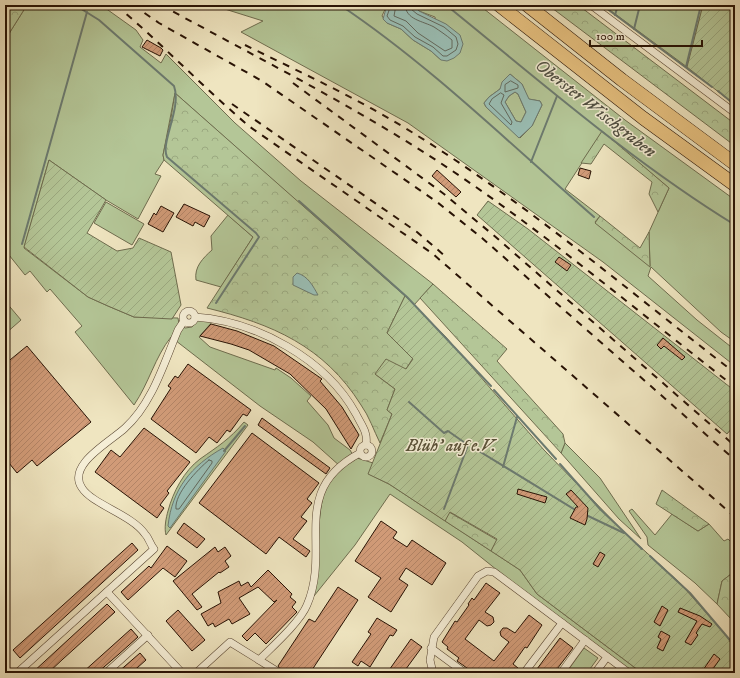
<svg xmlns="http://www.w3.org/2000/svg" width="740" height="678" viewBox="0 0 740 678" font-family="'IM FELL DW Pica',serif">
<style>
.green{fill:#b4c697;stroke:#6e6c4e;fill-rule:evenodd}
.forest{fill:url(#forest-crowns);stroke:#6e6c4e}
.garden{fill:url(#garden-furrows);stroke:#6e6c4e}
.water{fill:#9abfb6;stroke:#6c7a6f;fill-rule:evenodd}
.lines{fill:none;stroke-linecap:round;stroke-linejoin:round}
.shore{stroke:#61685d;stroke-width:1}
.stream{stroke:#6c7a6f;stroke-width:2}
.building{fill:url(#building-hatch);stroke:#281204}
.minor-casing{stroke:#5a4733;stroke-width:8}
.motorway-casing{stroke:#281204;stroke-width:14}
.minor{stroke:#f5eed6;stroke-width:7}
.motorway{stroke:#e8c280;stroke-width:13}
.rail{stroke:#281204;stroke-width:2;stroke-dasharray:7 7;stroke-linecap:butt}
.labels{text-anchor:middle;stroke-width:3;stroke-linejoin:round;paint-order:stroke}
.park-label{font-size:17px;font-style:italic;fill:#595137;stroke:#f5eed6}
.water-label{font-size:18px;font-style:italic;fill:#504f42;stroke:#f5eed6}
</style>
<defs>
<pattern id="forest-crowns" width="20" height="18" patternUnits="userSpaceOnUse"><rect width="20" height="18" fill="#b4c697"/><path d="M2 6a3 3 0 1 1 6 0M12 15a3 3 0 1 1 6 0" fill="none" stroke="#9ba980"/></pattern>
<pattern id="garden-furrows" width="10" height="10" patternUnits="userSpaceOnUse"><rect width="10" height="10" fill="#b4c697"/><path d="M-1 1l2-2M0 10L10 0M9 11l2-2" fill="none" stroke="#9ba980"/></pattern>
<pattern id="building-hatch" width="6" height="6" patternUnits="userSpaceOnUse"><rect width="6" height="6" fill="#d19b78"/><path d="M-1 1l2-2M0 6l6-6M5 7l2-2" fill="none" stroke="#b38466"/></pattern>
</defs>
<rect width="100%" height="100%" fill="#efe5c0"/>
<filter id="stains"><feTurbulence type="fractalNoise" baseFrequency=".005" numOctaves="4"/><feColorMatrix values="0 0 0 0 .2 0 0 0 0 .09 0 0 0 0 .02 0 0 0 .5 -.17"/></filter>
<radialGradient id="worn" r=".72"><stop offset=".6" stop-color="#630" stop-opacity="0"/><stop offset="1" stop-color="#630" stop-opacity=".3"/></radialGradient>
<g class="green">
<path d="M27,5H101L136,30L143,40L140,47L161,63L166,54L235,123L301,181L433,284L414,305L175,93L163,155L164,160L155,174L161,176L138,219L106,200L49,160L24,248L88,297L108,306L134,317L178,318L179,324L185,328L192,327L198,320L212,322L199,337L210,347L275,370L276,368L291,378L311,396L307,401L328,425L334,438L350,450L354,457L373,463L369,474L389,484L520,570L537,594L642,673H633L517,586L462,542L390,494L355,545L314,596C322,561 314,520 326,487C329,480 337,473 341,467L313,442L260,406L171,337C155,357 149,383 134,405L75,332L82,326L50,289L47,292L30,271L25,275L5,250V40Z"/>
<path d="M212,5H387L382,16L387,23L401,29L413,40L431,51L441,60L435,17L419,11L413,5H479L625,120L735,200V342L721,332L651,267L648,276L697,320L735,350V366L603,262L408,123L241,32L263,21ZM510,74L522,84L528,99L540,101L542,105L532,126L520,138L486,107L484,103L489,97L500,89ZM602,132L669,188L649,232L650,266L595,222L600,216L565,189Z"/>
<polygon points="603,5 703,5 687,67"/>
<polygon points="515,92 518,94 526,112 521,122 516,121 505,102 509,96"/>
<polygon points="106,202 144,224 132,245 94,223"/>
<path d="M228,215L253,237L221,287L196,280C194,267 203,258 212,250L211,236Z"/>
<polygon points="5,301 21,320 5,334"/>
<path d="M244,422L248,425L166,535C164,528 166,518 168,511C173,492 184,471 200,459C217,447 230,439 244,422Z"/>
<polygon points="565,443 600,478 641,539 619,519 561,453"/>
<polygon points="632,509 655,535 672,514 698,531 709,524 724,541 728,539 735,546 735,571 722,581 717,604 695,583 648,545 647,537 629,511"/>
<polygon points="584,648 598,658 587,673 566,673"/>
</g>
<g class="forest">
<polygon points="5,5 27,5 5,40"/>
<polygon points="548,5 578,5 735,124 735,146"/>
<path d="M175,93L405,296L387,333L413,358L406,369L375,374L395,389L387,410L392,414L380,443C374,431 369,416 361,405C324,346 272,324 207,308L253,237L164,160L163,155L171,118Z"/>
<polygon points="602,131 669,188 658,212 649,194 652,182 604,144 591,164 581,163"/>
<polygon points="600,216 640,248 649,232 650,267 595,223"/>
<polygon points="433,284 507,349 497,361 563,434 565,443 561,453 420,298"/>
<polygon points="662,490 709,524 698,531 656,504"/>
<polygon points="449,512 497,540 491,551 445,521"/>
<polygon points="735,571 735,599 731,619 717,604 722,581"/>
</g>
<g class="garden">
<polygon points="703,5 735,5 735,105 687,67"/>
<polygon points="49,160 106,200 87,233 117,251 133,248 139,238 171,252 181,305 172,319 134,317 108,306 88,297 24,247"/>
<polygon points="488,201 528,229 735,391 735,425 727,434 477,215"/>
<polygon points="405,296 445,336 544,450 625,533 679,582 725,634 735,649 735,673 642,673 537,594 520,570 491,551 497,539 450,512 445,521 389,484 368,474 392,414 387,410 395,389 375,374 386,359 406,369 413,359 387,333"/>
</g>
<g class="water">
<polygon points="387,5 413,5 419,11 446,24 460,35 463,44 460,53 454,58 447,61 441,60 431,51 413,40 401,29 387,23 383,19"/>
<path d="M510,74L522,84L529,99L540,101L542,105L532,126L519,138L486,107L484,103L489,97L500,89L502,82ZM515,92L518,94L526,112L521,122L516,121L505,102L509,96Z"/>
<path d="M297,273C308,276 313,286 318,295H314L293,285V277Z"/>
<path d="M223,448L226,451L170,528L168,526C172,489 191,466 223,448Z"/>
</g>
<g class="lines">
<g class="shore">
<polyline points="391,5 387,16 390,20 403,26 415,37 433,47 443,56 447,56 456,50 458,44 456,37 444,27 417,14 411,9 410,5"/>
<path d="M396,5L394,16L406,21L418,33L445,51L452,48V40C446,35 440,31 434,27C423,21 406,20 405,5"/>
<polygon points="511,81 518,85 518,88 505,92 505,85"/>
<polygon points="501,93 504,95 501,103 512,122 511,125 489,104 492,99"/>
<path d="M209,460L212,461V463L179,509H176C174,494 198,469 209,460Z"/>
</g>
<g class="stream">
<path d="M75,5L99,20L174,86C182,108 160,143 167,157L256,233L259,237L216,303"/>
<path d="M340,5C431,66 511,145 594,217"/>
<path d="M446,5C540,81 631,161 735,225"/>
<polyline points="602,5 712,87"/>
<polyline points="615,15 618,5"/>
<polyline points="634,29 640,5"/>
<polyline points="686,67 701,5"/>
<polyline points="718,91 735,105"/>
<polyline points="531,162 557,96"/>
<polyline points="299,201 407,297 491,386"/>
<polyline points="22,244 87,12"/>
<polyline points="494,390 556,459"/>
<polyline points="409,402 444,433 448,431 468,445 444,509"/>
<polyline points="474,448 577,511"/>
<polyline points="224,451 245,426"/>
<polyline points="560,464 600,509 642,549"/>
<polyline points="503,467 517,417"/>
<polyline points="586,515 624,533"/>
<polyline points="650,556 690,593 735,646"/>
</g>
</g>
<g class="building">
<polygon points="147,40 161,48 163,50 160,56 142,47"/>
<polygon points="580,168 591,171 589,179 578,175"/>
<polygon points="437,170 461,192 456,197 432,176"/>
<polygon points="184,204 210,216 204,227 195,222 193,226 176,217"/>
<polygon points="161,206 174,213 163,232 148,224 154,213 156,215"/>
<polygon points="559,257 571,265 567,271 555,262"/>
<polygon points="211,324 237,331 274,346 322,379 320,381 342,407 359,435 351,449 326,409 290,374 249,350 231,344 200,336"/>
<polygon points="663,338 685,357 682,360 664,346 661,349 657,345"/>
<polygon points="27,346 91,422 37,466 32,460 17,473 5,458 5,364"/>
<polygon points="188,364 251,410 247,416 243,414 230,432 227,430 217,443 209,437 196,453 151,419 171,388 168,386 175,376 178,378"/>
<polygon points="262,418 330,468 326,474 258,425"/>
<polygon points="144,428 190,462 167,491 169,493 160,505 164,508 157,518 95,472 111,450 120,457"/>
<polygon points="252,433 319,483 307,499 312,503 301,517 307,521 293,539 310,551 306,557 279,537 266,554 199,503"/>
<polygon points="518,489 547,497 545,503 517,494"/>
<polygon points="571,490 588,508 587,519 585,525 570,518 576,507 578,507 566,494"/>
<polygon points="381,521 397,532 393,538 407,547 412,540 446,563 432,585 406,568 399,579 408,585 391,612 368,597 381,578 355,561"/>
<polygon points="184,523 205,539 197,548 177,533"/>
<polygon points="132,543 138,550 20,658 13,650"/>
<polygon points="167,546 187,561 175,577 163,568 128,600 121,592 149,566 151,568"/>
<polygon points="215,547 218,552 225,547 231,556 225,561 229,567 220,573 219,572 192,594 202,607 197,610 173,581"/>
<polygon points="600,552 605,555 598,567 593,564"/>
<polygon points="268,570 292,594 290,597 296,602 292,607 297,612 266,644 255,633 247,641 242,636 277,600 274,602 258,587 239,598 250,614 232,624 229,619 215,627 213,623 208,626 201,614 221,603 218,592 239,581 241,586 248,582 251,587"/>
<polygon points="486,583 500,593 485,612 493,617 494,622 491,625 487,626 479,620 465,639 494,661 509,642 501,636 500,632 503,628 507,628 515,633 529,615 542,625 527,648 525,647 513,664 518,668 519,673 513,673 508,670 506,673 474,673 457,661 459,658 447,649 448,647 442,642 455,621 457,622 469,605 468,604 472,598 474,600"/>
<polygon points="338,587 358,600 310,673 286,673 280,669 278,666 309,619 315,622"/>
<polygon points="107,604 115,612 63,659 48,673 32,673"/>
<polygon points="662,606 668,610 660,626 654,622"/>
<polygon points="680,608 700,616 712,624 710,627 702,624 696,633 698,635 691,645 685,642 697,621 678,612"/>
<polygon points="178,610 205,640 192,651 166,621"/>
<polygon points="377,618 397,630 393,636 390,635 370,667 361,661 358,666 352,662 371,634 368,632"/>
<polygon points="131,629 138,637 119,654 97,673 82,673"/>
<polygon points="661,631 670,636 663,651 657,648 661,639 658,637"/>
<polygon points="560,638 573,648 554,673 534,673"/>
<polygon points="411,639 422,647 403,673 387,673"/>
<polygon points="140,653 146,660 137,668 131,673 117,673"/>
<polygon points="714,654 720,659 710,673 701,673"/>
</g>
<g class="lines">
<g class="minor-casing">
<g id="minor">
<polyline points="591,5 735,113"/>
<circle cx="189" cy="317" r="6"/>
<path d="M195,317C256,321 326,359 356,414C362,426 368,432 366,445"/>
<circle cx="366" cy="451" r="6"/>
<polyline points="107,592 182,673"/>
<polyline points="431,648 465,673"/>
<polyline points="259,660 275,670"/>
<path d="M17,673L154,549C150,544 149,538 145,534C132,515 92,504 82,488C66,465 110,442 125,428C152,404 164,363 178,330L184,321"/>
<polyline points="106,673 148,635"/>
<path d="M196,673L230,642L259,660C273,646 300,622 307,605C332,547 288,491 360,453"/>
<polyline points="433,673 430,660 434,637 478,576 487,571 494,572 629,673"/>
<polyline points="524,673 562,623"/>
<polyline points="561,673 585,640"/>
<polyline points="595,673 607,657"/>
</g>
</g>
<g class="motorway-casing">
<g id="motorway">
<polyline points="499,5 643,118 735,185"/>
<polyline points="527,5 622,80 735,164"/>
</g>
</g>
<use href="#minor" class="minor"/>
<use href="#motorway" class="motorway"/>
<g class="rail">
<path d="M116,5C162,44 204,88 250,127L433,254L735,517"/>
<polyline points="133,5 159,23 262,81 437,202 482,238 735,460"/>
<path d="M161,5C256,57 358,108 448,168C547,234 641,314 735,387"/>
<path d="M245,45C304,74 363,101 418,136C530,206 631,293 735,373"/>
<polyline points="293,83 444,194 498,239 735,446"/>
<polyline points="232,104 417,232 445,256"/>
</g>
</g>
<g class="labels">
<g class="park-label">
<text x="451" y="451">Blüh' auf e.V.</text>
</g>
<g class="water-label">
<text transform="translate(596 108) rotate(38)" y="6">Oberster Wischgraben</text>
</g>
</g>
<rect width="740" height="678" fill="none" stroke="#efe5c0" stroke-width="20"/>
<rect x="6" y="6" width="728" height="666" fill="none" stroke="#281204" stroke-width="2"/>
<rect x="10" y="10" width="720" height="658" fill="none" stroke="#281204"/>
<path d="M590 40v6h112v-6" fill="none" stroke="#281204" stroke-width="2"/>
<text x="596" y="40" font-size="12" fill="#281204" stroke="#f5eed6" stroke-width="3" paint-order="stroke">100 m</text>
<rect width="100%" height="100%" filter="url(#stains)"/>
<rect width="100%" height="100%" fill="url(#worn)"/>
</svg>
